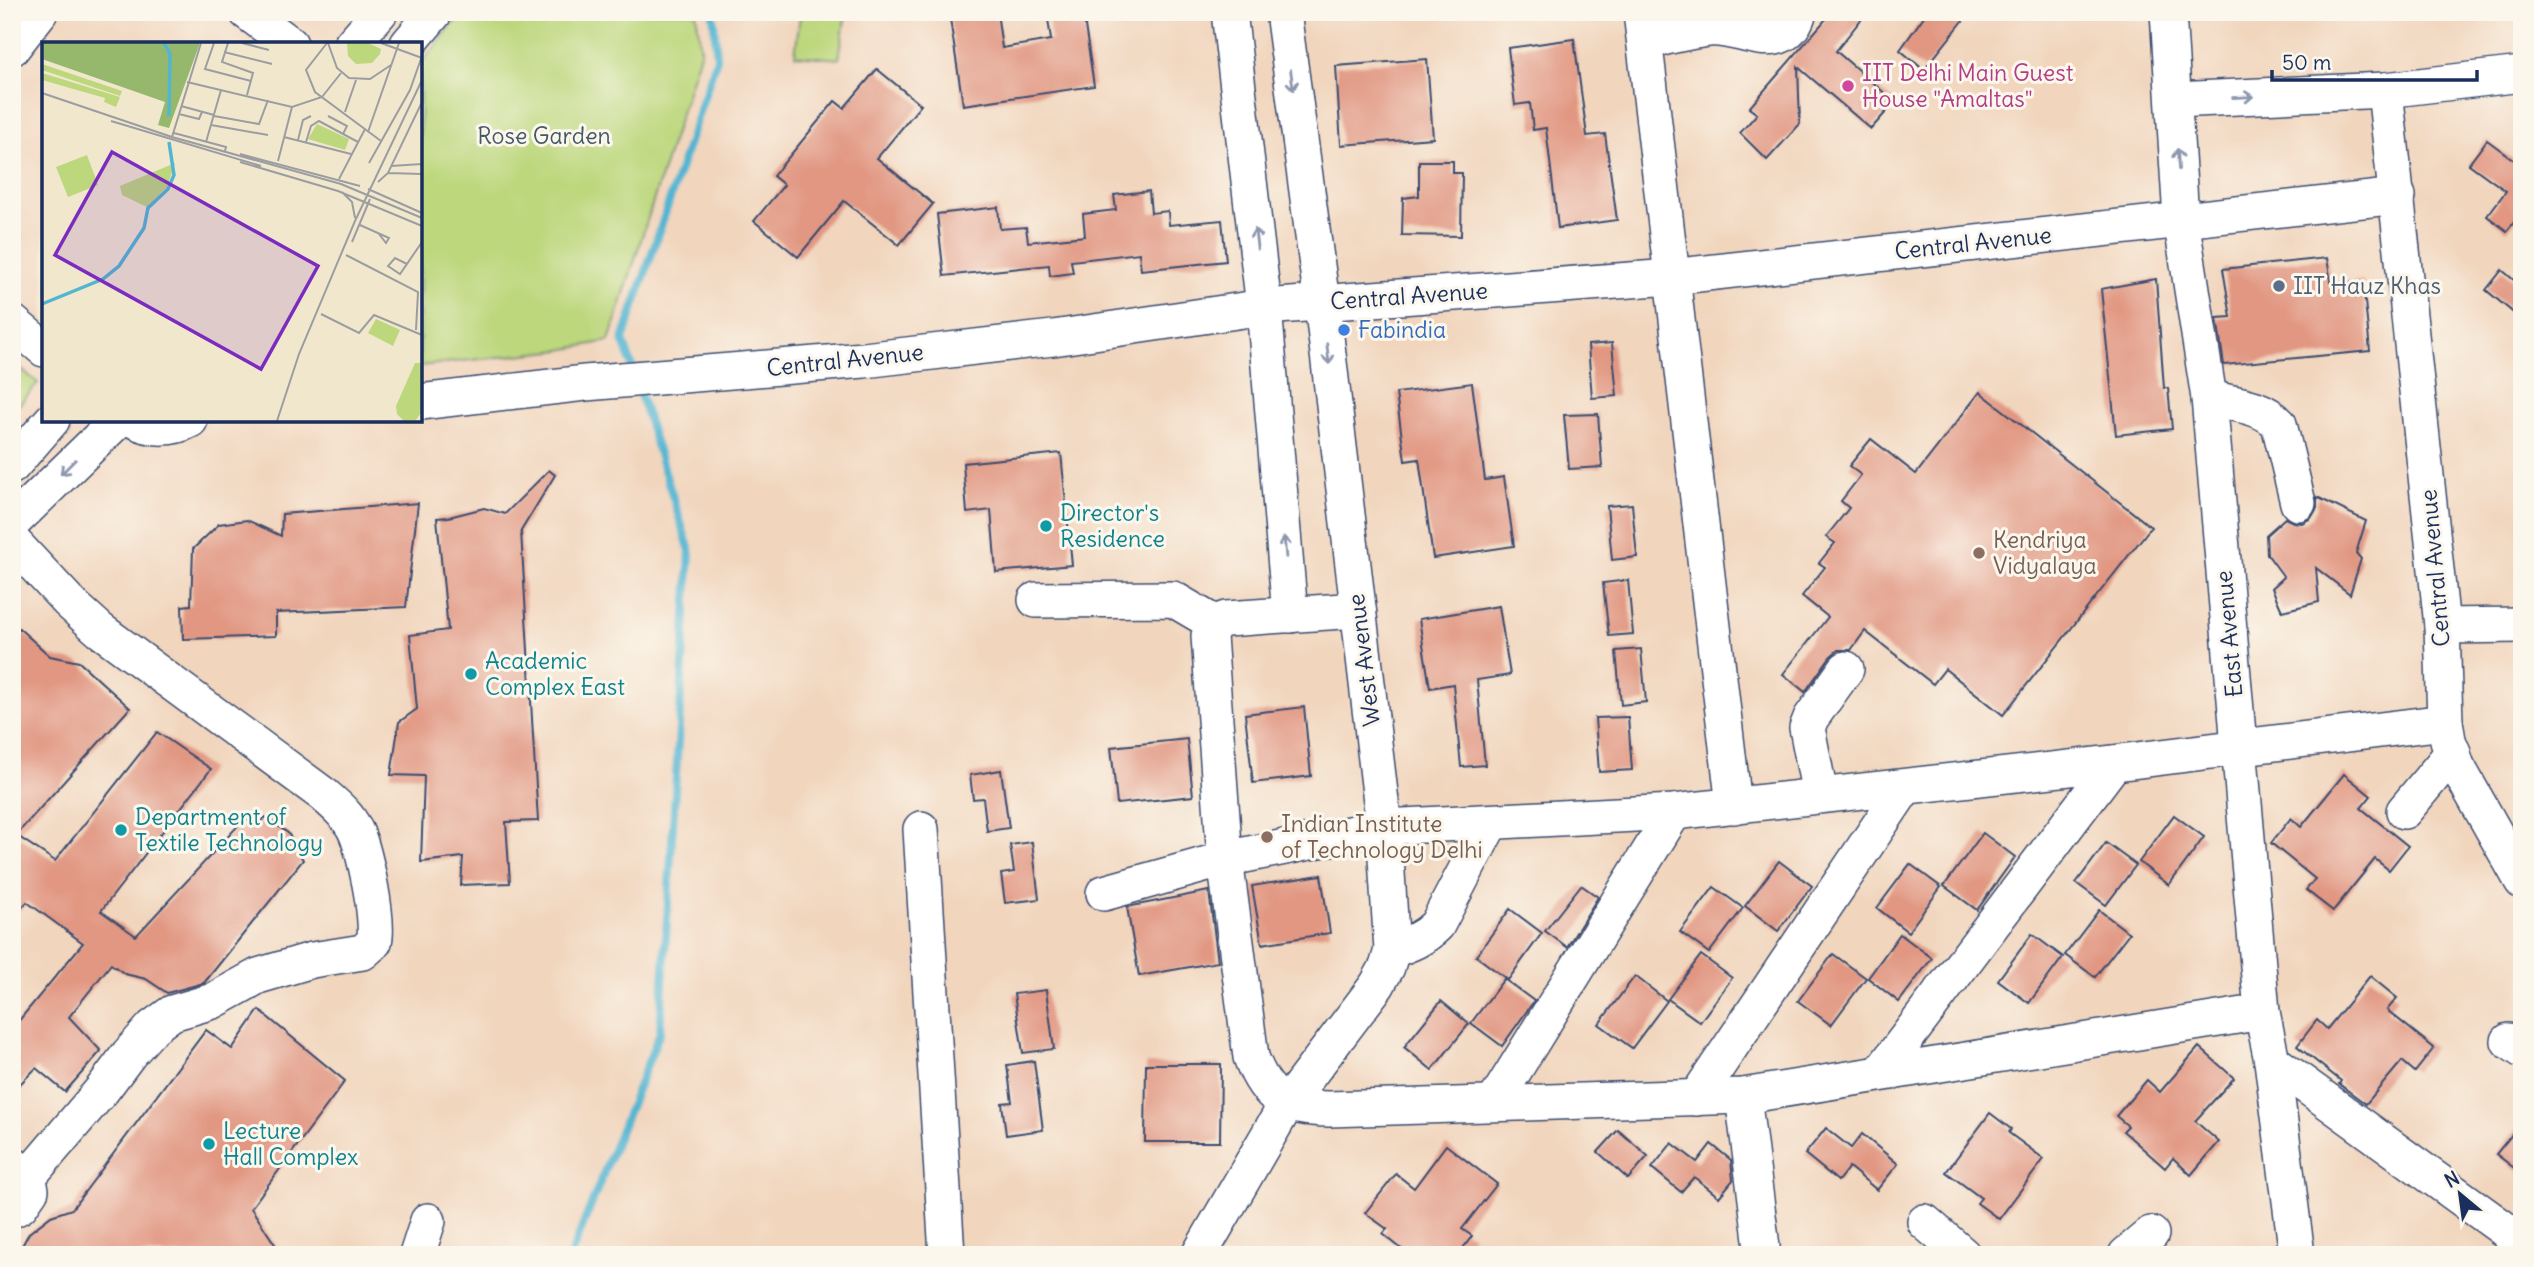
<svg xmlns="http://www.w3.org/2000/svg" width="2534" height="1267" viewBox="0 0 2534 1267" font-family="Delius,sans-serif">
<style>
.built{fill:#f1d5bd;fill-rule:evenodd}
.green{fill:#bcd77c;stroke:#6c836d;stroke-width:2}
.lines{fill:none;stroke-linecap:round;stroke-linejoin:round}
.stream{stroke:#52b5d1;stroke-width:8}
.building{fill:#e19782}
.minor-casing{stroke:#3b4b6f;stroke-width:38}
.minor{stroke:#fff;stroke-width:35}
.oneway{stroke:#8d97ae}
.hotel-dot{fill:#d1479c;stroke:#fbf7ec;stroke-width:2.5}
.service-dot{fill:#5c6f8a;stroke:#fbf7ec;stroke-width:2.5}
.shop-dot{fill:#3f7fe0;stroke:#fbf7ec;stroke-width:2.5}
.culture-dot{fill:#0f9aa8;stroke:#fbf7ec;stroke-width:2.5}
.education-dot{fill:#8d6e63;stroke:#fbf7ec;stroke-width:2.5}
.labels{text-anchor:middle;stroke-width:6;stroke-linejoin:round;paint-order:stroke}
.hotel-label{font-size:23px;fill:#b23c85;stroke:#fbf7ec;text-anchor:start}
.park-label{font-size:23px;fill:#435966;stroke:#fbf7ec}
.street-label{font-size:23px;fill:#1b2f5e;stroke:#fbf7ec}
.service-label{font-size:23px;fill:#4e5e75;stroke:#fbf7ec;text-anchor:start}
.shop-label{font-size:23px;fill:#366cbe;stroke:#fbf7ec;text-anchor:start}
.culture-label{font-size:23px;fill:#0d838f;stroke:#fbf7ec;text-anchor:start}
.education-label{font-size:23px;fill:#785e54;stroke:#fbf7ec;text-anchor:start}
.inset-river{fill:none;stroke:#52b5d1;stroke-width:3.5}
.inset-road{fill:none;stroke:#9b9da1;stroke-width:2}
.view{fill:#7b2cbf;fill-opacity:0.15;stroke:#7b2cbf;stroke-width:3.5}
.inset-edge{fill:none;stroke:#1b2f5e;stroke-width:3.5}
</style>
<rect width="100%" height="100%" fill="#fbf7ec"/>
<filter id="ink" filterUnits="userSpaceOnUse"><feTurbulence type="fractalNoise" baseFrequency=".0143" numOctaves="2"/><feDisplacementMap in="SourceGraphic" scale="14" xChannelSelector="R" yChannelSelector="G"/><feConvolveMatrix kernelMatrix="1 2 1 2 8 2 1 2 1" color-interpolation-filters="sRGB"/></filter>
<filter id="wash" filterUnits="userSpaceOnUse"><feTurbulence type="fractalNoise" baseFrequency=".00686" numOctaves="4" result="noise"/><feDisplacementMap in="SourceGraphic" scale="28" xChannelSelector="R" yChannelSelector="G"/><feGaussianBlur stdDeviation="1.57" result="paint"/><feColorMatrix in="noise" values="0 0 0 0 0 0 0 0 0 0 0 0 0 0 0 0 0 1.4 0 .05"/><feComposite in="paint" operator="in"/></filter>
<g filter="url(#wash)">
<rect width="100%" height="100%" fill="#f1e7cd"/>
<path class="built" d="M12,12H2522V1255H12ZM44,44H420V420H44Z"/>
<g class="green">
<polygon points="463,12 696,12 701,50 609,341 561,350 420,366 420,65"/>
<polygon points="825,12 846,12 839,59 795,55 800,15"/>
<polygon points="12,362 38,383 12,413"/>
</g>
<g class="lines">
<g class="stream">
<polyline points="634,372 623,340 717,58 713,12"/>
<polyline points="571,1255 660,1032 690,551 638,388"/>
</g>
</g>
<g id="blocks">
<g class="building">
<polygon points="949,12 997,12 1002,48 1051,40 1047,12 1083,12 1094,86 963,105"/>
<polygon points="1832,12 1867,12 1836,51 1895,102 1871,129 1798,67 1800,124 1767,160 1740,133 1757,114 1749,108"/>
<polygon points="1927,12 1970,12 1924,70 1900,50"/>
<polygon points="1574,39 1587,136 1605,134 1617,220 1558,228 1546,128 1533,130 1530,103 1515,105 1508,48"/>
<polygon points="1427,59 1433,138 1341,145 1336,66"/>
<polygon points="877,69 921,105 877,158 933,204 899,245 844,201 798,257 754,221 784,185 773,176 835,101 844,108"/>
<polygon points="2487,140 2522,166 2522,212 2507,231 2487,216 2506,191 2469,164"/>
<polygon points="1419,161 1453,161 1453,173 1462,173 1461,236 1402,235 1403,198 1419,196"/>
<polygon points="1149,191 1151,213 1168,211 1169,225 1222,220 1226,261 1141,270 1139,253 1071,261 1073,273 1050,276 1049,265 944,276 937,214 998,207 1000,229 1026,227 1028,242 1085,236 1083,214 1116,210 1114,195"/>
<polygon points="2327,258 2331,283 2363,281 2370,351 2224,365 2217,318 2231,317 2223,269"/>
<polygon points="2502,270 2522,287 2522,320 2486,290"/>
<polygon points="2156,279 2164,388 2168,388 2172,429 2116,435 2101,289"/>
<polygon points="1612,343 1617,396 1592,398 1588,345"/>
<polygon points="1472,383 1485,480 1504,477 1514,546 1433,558 1419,459 1405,461 1396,393"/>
<polygon points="1980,392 2151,527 2003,715 1945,669 1933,684 1865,631 1851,650 1838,650 1830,657 1805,692 1783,674 1828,617 1802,596 1825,567 1819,563 1835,543 1826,537 1849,508 1841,501 1861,475 1849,466 1871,439 1916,474"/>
<polygon points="1598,414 1602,467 1569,469 1564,415"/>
<polygon points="1061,453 1072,565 996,572 991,510 967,513 963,463"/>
<polygon points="549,470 555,475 521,531 538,821 506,822 510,883 461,885 463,857 421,862 424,776 391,775 399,722 417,709 410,635 448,630 437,518 449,517 484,508 505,514"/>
<polygon points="2317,497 2366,521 2356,553 2361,559 2350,594 2316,568 2319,602 2282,611 2272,588 2284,577 2267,554 2266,535 2285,518 2293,522 2302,523 2311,518 2317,508"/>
<polygon points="418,503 406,607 276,613 276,636 183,639 182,606 191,605 193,549 219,524 247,520 281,536 282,514"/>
<polygon points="1632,504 1637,557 1612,560 1607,506"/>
<polygon points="1628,580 1633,634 1609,636 1603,583"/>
<polygon points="1499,606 1510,675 1477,680 1485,765 1461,767 1453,684 1430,688 1419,619"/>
<polygon points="12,622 50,656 79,662 130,708 16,835 55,861 157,732 211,769 101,911 136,936 245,818 256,827 265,817 288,833 303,860 204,983 167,993 146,979 125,974 111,964 69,1017 101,1051 65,1092 36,1068 12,1092 12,1029 83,943 27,902 12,918"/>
<polygon points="1641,649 1646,702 1621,705 1616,651"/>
<polygon points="1304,707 1311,776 1253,783 1245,714"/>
<polygon points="1628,717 1632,770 1599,772 1595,718"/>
<polygon points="1187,739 1193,796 1117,804 1111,747"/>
<polygon points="1001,770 1009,828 987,831 983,798 973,799 970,775"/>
<polygon points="2344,774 2371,796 2361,808 2408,846 2389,870 2375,859 2333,911 2306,890 2315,879 2271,843 2291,818 2301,827"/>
<polygon points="2174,815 2204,837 2169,885 2139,862"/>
<polygon points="1983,833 2015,857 1977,910 1944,886"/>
<polygon points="1032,842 1039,899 1005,903 1001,874 1014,872 1010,845"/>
<polygon points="2106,843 2136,865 2106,905 2076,883"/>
<polygon points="1779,861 1812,886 1778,931 1745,906"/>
<polygon points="1910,864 1941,887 1908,932 1877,908"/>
<polygon points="1321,875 1330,933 1262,944 1252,886"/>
<polygon points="1581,885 1598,897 1567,947 1545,931"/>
<polygon points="1714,887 1743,908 1709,953 1680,932"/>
<polygon points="1209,891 1218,962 1139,976 1127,907"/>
<polygon points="1510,909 1542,933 1508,980 1476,956"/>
<polygon points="2099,910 2129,933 2095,977 2065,955"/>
<polygon points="1900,934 1932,958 1899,1002 1868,978"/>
<polygon points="2032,934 2063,957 2029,1003 1998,980"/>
<polygon points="1833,954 1866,978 1831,1025 1798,1001"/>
<polygon points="1701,955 1732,978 1700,1022 1668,999"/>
<polygon points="1635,976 1667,1001 1632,1048 1599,1024"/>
<polygon points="2370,976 2397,998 2387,1010 2434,1048 2415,1072 2402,1061 2366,1104 2339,1084 2341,1081 2297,1046 2317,1020 2327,1029"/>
<polygon points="1504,979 1534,1001 1502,1046 1471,1023"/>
<polygon points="1046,990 1054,1049 1023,1053 1014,994"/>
<polygon points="1441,1001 1469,1024 1432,1070 1404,1047"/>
<polygon points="259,1010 345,1081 251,1208 282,1255 17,1255 29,1233 51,1216 72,1209 206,1030 232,1049"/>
<polygon points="2199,1047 2234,1078 2195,1121 2219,1142 2191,1175 2173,1158 2165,1168 2123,1131 2128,1126 2116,1116 2147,1080 2160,1092"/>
<polygon points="1034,1061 1043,1130 1006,1135 1002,1103 1012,1102 1007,1065"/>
<polygon points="1146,1064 1221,1064 1220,1142 1145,1142"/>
<polygon points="1990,1113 2011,1129 2009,1133 2044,1159 1999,1219 1977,1203 1981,1198 1946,1172"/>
<polygon points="2522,1122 2522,1174 2496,1154"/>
<polygon points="1826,1128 1851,1148 1862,1134 1898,1164 1877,1190 1849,1167 1838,1181 1805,1154"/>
<polygon points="1618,1130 1648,1156 1628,1179 1598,1152"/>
<polygon points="1672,1143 1697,1162 1711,1144 1731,1160 1733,1180 1719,1197 1694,1177 1681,1192 1652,1168"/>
<polygon points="1446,1145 1497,1184 1462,1229 1472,1236 1458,1255 1409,1255 1383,1234 1387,1229 1365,1213 1396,1174 1414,1188"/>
</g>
</g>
</g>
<g filter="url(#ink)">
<use href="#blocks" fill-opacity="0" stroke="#3b4b6f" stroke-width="2"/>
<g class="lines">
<g class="minor-casing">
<g id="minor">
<polyline points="247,12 290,44"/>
<polyline points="1229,12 1264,307 1290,615"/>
<polyline points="1641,12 1734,806"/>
<polyline points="2168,12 2181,219 2209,398 2262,1012 2272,1061 2297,1255"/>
<path d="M1645,42C1666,37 1687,31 1709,29C1739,25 1784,60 1799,12"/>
<polyline points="352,44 380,12"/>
<polyline points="408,44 435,12"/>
<polyline points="12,48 40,12"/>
<polyline points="2385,90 2442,626 2445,722 2448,740 2457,766 2522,881"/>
<polyline points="2175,100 2385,90 2522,74"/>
<polyline points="12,322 44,349"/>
<path d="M2209,398C2233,404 2262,405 2279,424L2298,503"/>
<polyline points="420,402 585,383 864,360 1053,338 1264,307 1671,277 2398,196"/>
<path d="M134,420C152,430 173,429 190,420"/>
<polyline points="12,466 52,420"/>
<polyline points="12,523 118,420"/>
<path d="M12,541L69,602L100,630L324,795C335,805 347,814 354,828C364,845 380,923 374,942L363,952L312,960L258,976L213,1001L172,1013L153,1027L129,1054L102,1090L28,1177"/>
<polyline points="1036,600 1173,599 1214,623"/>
<path d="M1358,610L1226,619L1214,623L1209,636L1225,859L1251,1057C1267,1099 1285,1108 1329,1109L1743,1096L2262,1012"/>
<polyline points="2442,626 2522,625"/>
<polyline points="1820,795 1807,728 1811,718 1846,669"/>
<polyline points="2404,811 2453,752"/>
<polyline points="921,829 947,1255"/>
<polyline points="1104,893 1225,859 1384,827 1674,812 2114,763 2445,722"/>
<path d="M1392,950C1410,944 1423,939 1437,925L1491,822"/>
<polyline points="2509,1041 2522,1050"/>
<polyline points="2272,1061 2522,1242"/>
<polyline points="1881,1072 2114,763"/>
<polyline points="1743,1096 1763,1255"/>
<polyline points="1696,1098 1905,787"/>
<polyline points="1494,1103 1674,812"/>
<polyline points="12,1164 28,1177 31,1190 20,1206 12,1210"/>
<polyline points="1925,1222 1963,1255"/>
<polyline points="417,1255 428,1221"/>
<polyline points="1199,1255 1286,1105 1377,985 1387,967 1392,950 1384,827 1322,303 1283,12"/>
<polyline points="2126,1255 2151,1234"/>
</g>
</g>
<use href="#minor" class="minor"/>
</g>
<defs><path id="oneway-shaft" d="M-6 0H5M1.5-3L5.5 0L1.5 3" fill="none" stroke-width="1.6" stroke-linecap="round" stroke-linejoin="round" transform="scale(1.75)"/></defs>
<g class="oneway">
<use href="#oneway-shaft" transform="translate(1292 80) rotate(82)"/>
<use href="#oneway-shaft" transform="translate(2243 97) rotate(-3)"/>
<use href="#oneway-shaft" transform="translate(2178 159) rotate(-93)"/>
<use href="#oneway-shaft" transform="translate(1256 239) rotate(-97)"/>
<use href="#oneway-shaft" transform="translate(1328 354) rotate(83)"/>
<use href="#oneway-shaft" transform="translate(68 467) rotate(135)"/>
<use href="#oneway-shaft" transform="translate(1285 547) rotate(-95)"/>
</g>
</g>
<circle class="hotel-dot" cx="1848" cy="86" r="7"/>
<circle class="service-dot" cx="2279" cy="286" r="7"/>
<circle class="shop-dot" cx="1344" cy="330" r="7"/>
<g class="culture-dot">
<circle cx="1046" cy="526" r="7"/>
<circle cx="471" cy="674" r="7"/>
<circle cx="121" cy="830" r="7"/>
<circle cx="209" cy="1144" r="7"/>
</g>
<g class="education-dot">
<circle cx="1979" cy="553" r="7"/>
<circle cx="1267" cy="837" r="7"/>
</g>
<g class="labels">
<g class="hotel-label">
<text x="1862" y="81">IIT Delhi Main Guest<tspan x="1862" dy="26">House "Amaltas"</tspan></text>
</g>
<g class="park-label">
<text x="544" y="144">Rose Garden</text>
</g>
<g class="street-label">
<text transform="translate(1973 243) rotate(-6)" y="8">Central Avenue</text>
<text transform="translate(1409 296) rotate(-4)" y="8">Central Avenue</text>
<text transform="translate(845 360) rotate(-6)" y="8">Central Avenue</text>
<text transform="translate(2435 568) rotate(-95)" y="8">Central Avenue</text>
<text transform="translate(2229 634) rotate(-95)" y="8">East Avenue</text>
<text transform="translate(1364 660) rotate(-97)" y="8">West Avenue</text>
</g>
<g class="service-label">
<text x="2293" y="294">IIT Hauz Khas</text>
</g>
<g class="shop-label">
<text x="1358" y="338">Fabindia</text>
</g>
<g class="culture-label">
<text x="1060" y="521">Director's<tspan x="1060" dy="26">Residence</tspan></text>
<text x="485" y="669">Academic<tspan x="485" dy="26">Complex East</tspan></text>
<text x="135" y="825">Department of<tspan x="135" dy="26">Textile Technology</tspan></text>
<text x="223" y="1139">Lecture<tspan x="223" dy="26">Hall Complex</tspan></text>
</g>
<g class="education-label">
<text x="1993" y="548">Kendriya<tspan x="1993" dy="26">Vidyalaya</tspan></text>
<text x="1281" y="832">Indian Institute<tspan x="1281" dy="26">of Technology Delhi</tspan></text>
</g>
</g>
<g transform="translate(42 42)">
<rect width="380" height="380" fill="#f1e7cd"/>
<path d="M305,1H326L339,7L338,12L330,21L314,22L306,14ZM0,22L80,49L78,54L0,28ZM0,31L78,55L74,65L62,60L63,56L0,38ZM275,82L307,97L303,108L266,97ZM45,113L56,143L26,155L14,125ZM133,121L125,145L105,165L80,153L78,144ZM334,277L358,288L351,304L326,291ZM373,321H380V369L374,378L362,379L355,372L354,364Z" fill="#bcd77c"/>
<path d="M0,1H158L127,86L116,83L123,60L0,17Z" fill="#95b86c"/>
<path class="inset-river" d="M122,1L128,12L127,74M0,262L61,237L77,224L102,186L106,166L126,147L132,133L127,100"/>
<path class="inset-road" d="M172,1L163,27L209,39M186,1L180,20L211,31L205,53M200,1L227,8M285,1L264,28L273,50L339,99M286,1L295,26L307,36L328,37L349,23M339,1L380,16M182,10L230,22M145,40L250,65L280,55L299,31M0,51L130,95L299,142L380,176M139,64L172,73M303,70L314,38M137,72L157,77L160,70M172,74L217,82L226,58M286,74L305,84L301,92M69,79L219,124M169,83L226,93M326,90L357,1M132,91L184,105L183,109M130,95L159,1M242,95L309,112M256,98L261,78L269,74M164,100L179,48M264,100L269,84L277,79L316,100M198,112L318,144M236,119L250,65M198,120L296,149L380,184M327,121L368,48L380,14M349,124L380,122M346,131L380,132M297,137L323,87M336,140L346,131L380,60M326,147L380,171M300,150L310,160L313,176M318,183L347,196L344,201L337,192M310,200L328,157M304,213L376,250L374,288M365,222L353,216L346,224L358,232L380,200M279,272L317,291L332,273L380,293M235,379L257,312L313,179L380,38"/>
<path class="view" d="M70,110L276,224L219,327L13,213Z"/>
<rect width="380" height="380" class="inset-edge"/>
</g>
<rect width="2534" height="1267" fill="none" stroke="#fbf7ec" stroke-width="42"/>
<g transform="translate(2460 1194) rotate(331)" stroke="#fbf7ec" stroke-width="5" paint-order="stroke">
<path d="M0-5L12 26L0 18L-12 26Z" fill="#1b2f5e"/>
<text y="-10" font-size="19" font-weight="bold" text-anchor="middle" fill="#1b2f5e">N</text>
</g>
<path d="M2272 70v10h205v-10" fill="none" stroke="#1b2f5e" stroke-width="3.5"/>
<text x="2282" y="70" font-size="21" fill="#1b2f5e" stroke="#fbf7ec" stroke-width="5" paint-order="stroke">50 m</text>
</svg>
